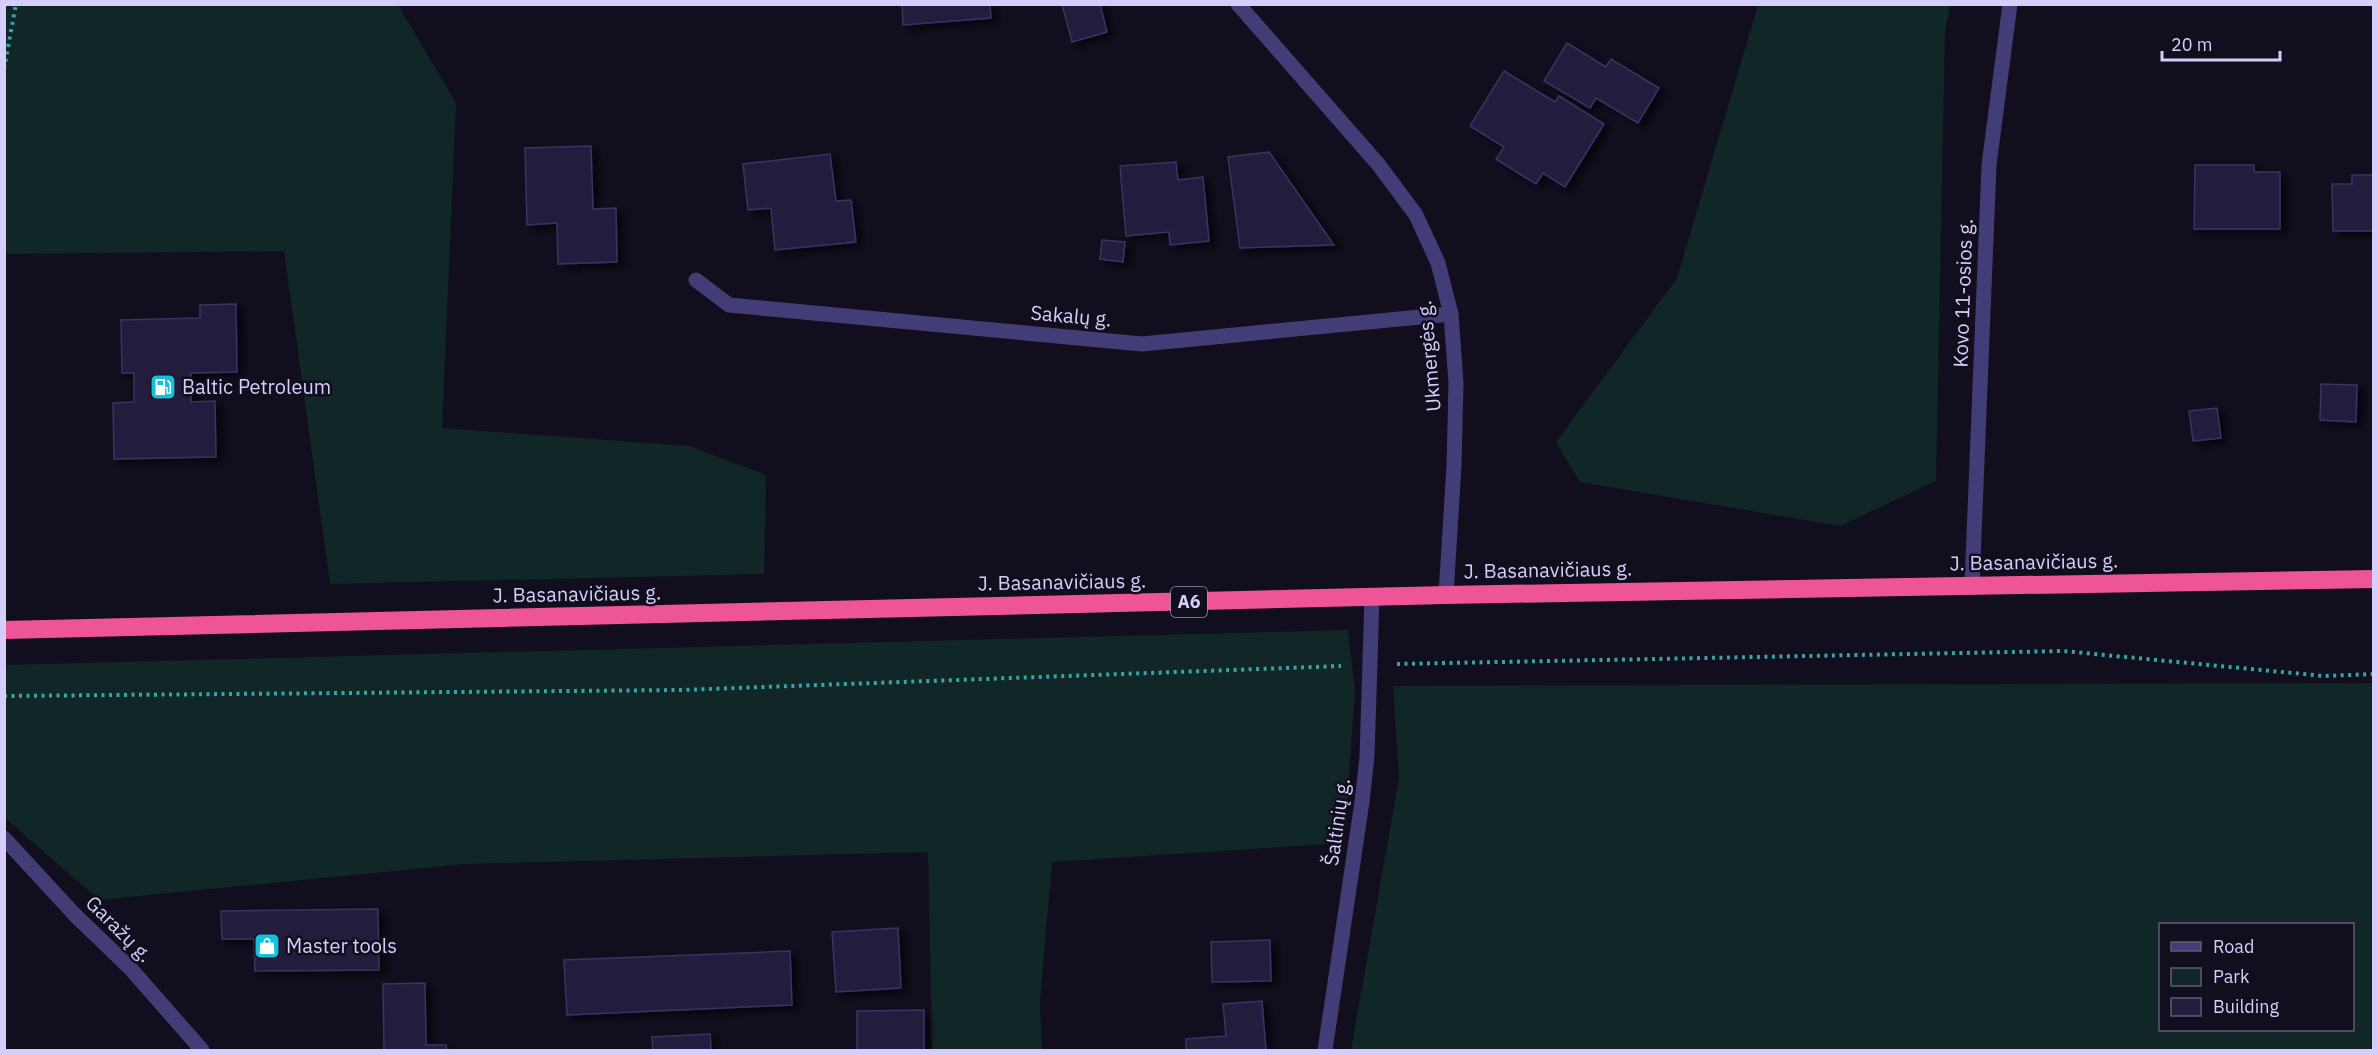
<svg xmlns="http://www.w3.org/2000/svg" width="2378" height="1055" viewBox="0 0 2378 1055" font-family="'IBM Plex Sans',sans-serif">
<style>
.green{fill:#112626;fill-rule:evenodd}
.building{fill:#241c3c;stroke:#3e3065;stroke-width:1.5;filter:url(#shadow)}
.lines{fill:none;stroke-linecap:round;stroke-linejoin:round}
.path{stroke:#38a4a3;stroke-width:4;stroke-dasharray:3 4.5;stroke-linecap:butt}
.street{stroke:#433d77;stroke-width:15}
.highway{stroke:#ee5596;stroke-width:18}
.labels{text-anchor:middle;stroke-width:5;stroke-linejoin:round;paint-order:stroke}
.shield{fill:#110e1d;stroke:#9b94b8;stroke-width:1.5}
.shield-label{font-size:18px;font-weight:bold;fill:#d6cefa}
.street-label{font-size:20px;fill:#d6cefa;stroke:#110e1d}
.poi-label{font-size:20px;fill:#d6cefa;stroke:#110e1d;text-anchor:start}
</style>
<defs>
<filter id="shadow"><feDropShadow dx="6" dy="4" stdDeviation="3" flood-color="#0009"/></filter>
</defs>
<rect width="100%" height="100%" fill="#110e1d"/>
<g class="green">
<polygon points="4,5 398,5 456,103 442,428 689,446 766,475 764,574 330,584 284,251 5,254"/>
<polygon points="1758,5 1950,5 1945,31 1936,481 1840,526 1580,482 1556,442 1677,278"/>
<polygon points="1348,630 1355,690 1344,843 1052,862 1040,1002 1042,1050 932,1050 928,852 466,864 99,900 5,818 5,665"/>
<path d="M2373,683V1050H1351L1399,778L1393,686ZM2160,924H2352V1030H2160Z"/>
</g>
<g class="building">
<polygon points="902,4 990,4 991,18 903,25"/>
<polygon points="1062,4 1100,4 1107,32 1072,42"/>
<polygon points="1567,43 1606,67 1611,59 1659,88 1638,123 1596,98 1590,108 1544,81"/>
<polygon points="1504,71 1555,102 1559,96 1604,124 1565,187 1543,173 1536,184 1496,159 1504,147 1470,126"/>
<polygon points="591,146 593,209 616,208 617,262 558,264 557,223 527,225 525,148"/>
<polygon points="1269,152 1334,245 1240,248 1228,157"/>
<polygon points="830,154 836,201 851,200 856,242 775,250 771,208 748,210 743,164"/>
<polygon points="1176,162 1178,180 1203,177 1209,241 1170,245 1169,232 1126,236 1120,166"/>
<polygon points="2195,165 2254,165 2254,172 2280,172 2280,229 2194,229"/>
<polygon points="2352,175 2374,175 2374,247 2373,231 2333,231 2332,184 2352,184"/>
<polygon points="1102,240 1125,242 1123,262 1100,259"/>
<polygon points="236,304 237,372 191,373 191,402 215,401 216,457 114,459 113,403 134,402 134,373 122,373 121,320 200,318 200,305"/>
<polygon points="2321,384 2357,385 2356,422 2320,420"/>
<polygon points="2217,408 2221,438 2193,441 2189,411"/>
<polygon points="378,909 379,970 255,971 254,939 222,939 221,911"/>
<polygon points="898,928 901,988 836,992 832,932"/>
<polygon points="1270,940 1271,981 1212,982 1211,942"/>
<polygon points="790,951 792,1005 567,1015 564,960"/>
<polygon points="425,983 426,1045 446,1045 447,1050 384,1050 383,984"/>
<polygon points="1262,1001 1266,1050 1186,1050 1186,1039 1226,1036 1223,1004"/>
<polygon points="924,1010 924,1050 857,1050 857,1011"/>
<polygon points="710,1034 711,1050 653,1050 652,1037"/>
</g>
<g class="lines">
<g class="path">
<polyline points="4,69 16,4"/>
<polyline points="1397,664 2063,651 2324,676 2374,674"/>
<polyline points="4,696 681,690 1341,666"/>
</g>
<g class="street">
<polyline points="1238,4 1378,164 1416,215 1438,263 1451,314 1456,383 1454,466 1446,595"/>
<polyline points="696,280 729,305 1142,344 1451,314"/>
<polyline points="1972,585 1989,165 2010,4"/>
<polyline points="4,838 75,915 130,968 202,1050"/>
<polyline points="1325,1050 1362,802 1367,757 1372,597"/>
</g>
<polyline class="highway" points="4,630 1446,595 2374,579"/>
</g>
<defs>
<g id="fuel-square" transform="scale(1.35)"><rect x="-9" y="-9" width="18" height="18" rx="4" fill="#16bfde" stroke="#110e1d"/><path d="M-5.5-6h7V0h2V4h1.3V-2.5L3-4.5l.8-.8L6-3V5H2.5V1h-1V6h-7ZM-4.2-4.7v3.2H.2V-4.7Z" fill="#fff"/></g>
<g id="shop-square" transform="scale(1.35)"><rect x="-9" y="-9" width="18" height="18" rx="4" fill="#16bfde" stroke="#110e1d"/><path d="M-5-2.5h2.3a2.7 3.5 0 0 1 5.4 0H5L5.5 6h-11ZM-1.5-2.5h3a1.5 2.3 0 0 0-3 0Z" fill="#fff"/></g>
</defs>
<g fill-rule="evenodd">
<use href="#fuel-square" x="163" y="387"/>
<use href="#shop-square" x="267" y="946"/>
</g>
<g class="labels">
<rect class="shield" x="1171" y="587" width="36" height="30" rx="4.5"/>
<g class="shield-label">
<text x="1189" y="608">A6</text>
</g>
<g class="street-label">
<text transform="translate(1963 293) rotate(-88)" y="7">Kovo 11-osios g.</text>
<text transform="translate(1071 316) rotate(5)" y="7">Sakalų g.</text>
<text transform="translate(1429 356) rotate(-95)" y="7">Ukmergės g.</text>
<text transform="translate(2034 562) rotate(-1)" y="7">J. Basanavičiaus g.</text>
<text transform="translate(1548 570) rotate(-1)" y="7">J. Basanavičiaus g.</text>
<text transform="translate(1062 582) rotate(-1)" y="7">J. Basanavičiaus g.</text>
<text transform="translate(577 594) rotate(-1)" y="7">J. Basanavičiaus g.</text>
<text transform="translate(1337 822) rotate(-82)" y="7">Šaltinių g.</text>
<text transform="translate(119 929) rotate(45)" y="7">Garažų g.</text>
</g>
<g class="poi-label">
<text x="182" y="394">Baltic Petroleum</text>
<text x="286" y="953">Master tools</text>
</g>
</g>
<rect width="2378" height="1055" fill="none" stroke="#d6cefa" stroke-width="12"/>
<rect x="2159" y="923" width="195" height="108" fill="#110e1d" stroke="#605b75" stroke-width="1.5"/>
<rect x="2171" y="942" width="30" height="9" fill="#433d77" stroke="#605b75" stroke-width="1.5"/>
<text x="2213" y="953" font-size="18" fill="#d6cefa">Road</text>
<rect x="2171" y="968" width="30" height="18" fill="#112626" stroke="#605b75" stroke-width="1.5"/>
<text x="2213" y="983" font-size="18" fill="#d6cefa">Park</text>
<rect x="2171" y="998" width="30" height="18" fill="#241c3c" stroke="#605b75" stroke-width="1.5"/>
<text x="2213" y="1013" font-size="18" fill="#d6cefa">Building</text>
<path d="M2162 51v9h118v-9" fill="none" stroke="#d6cefa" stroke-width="3"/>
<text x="2171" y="51" font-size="18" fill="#d6cefa" stroke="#110e1d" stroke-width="4.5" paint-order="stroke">20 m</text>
</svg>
